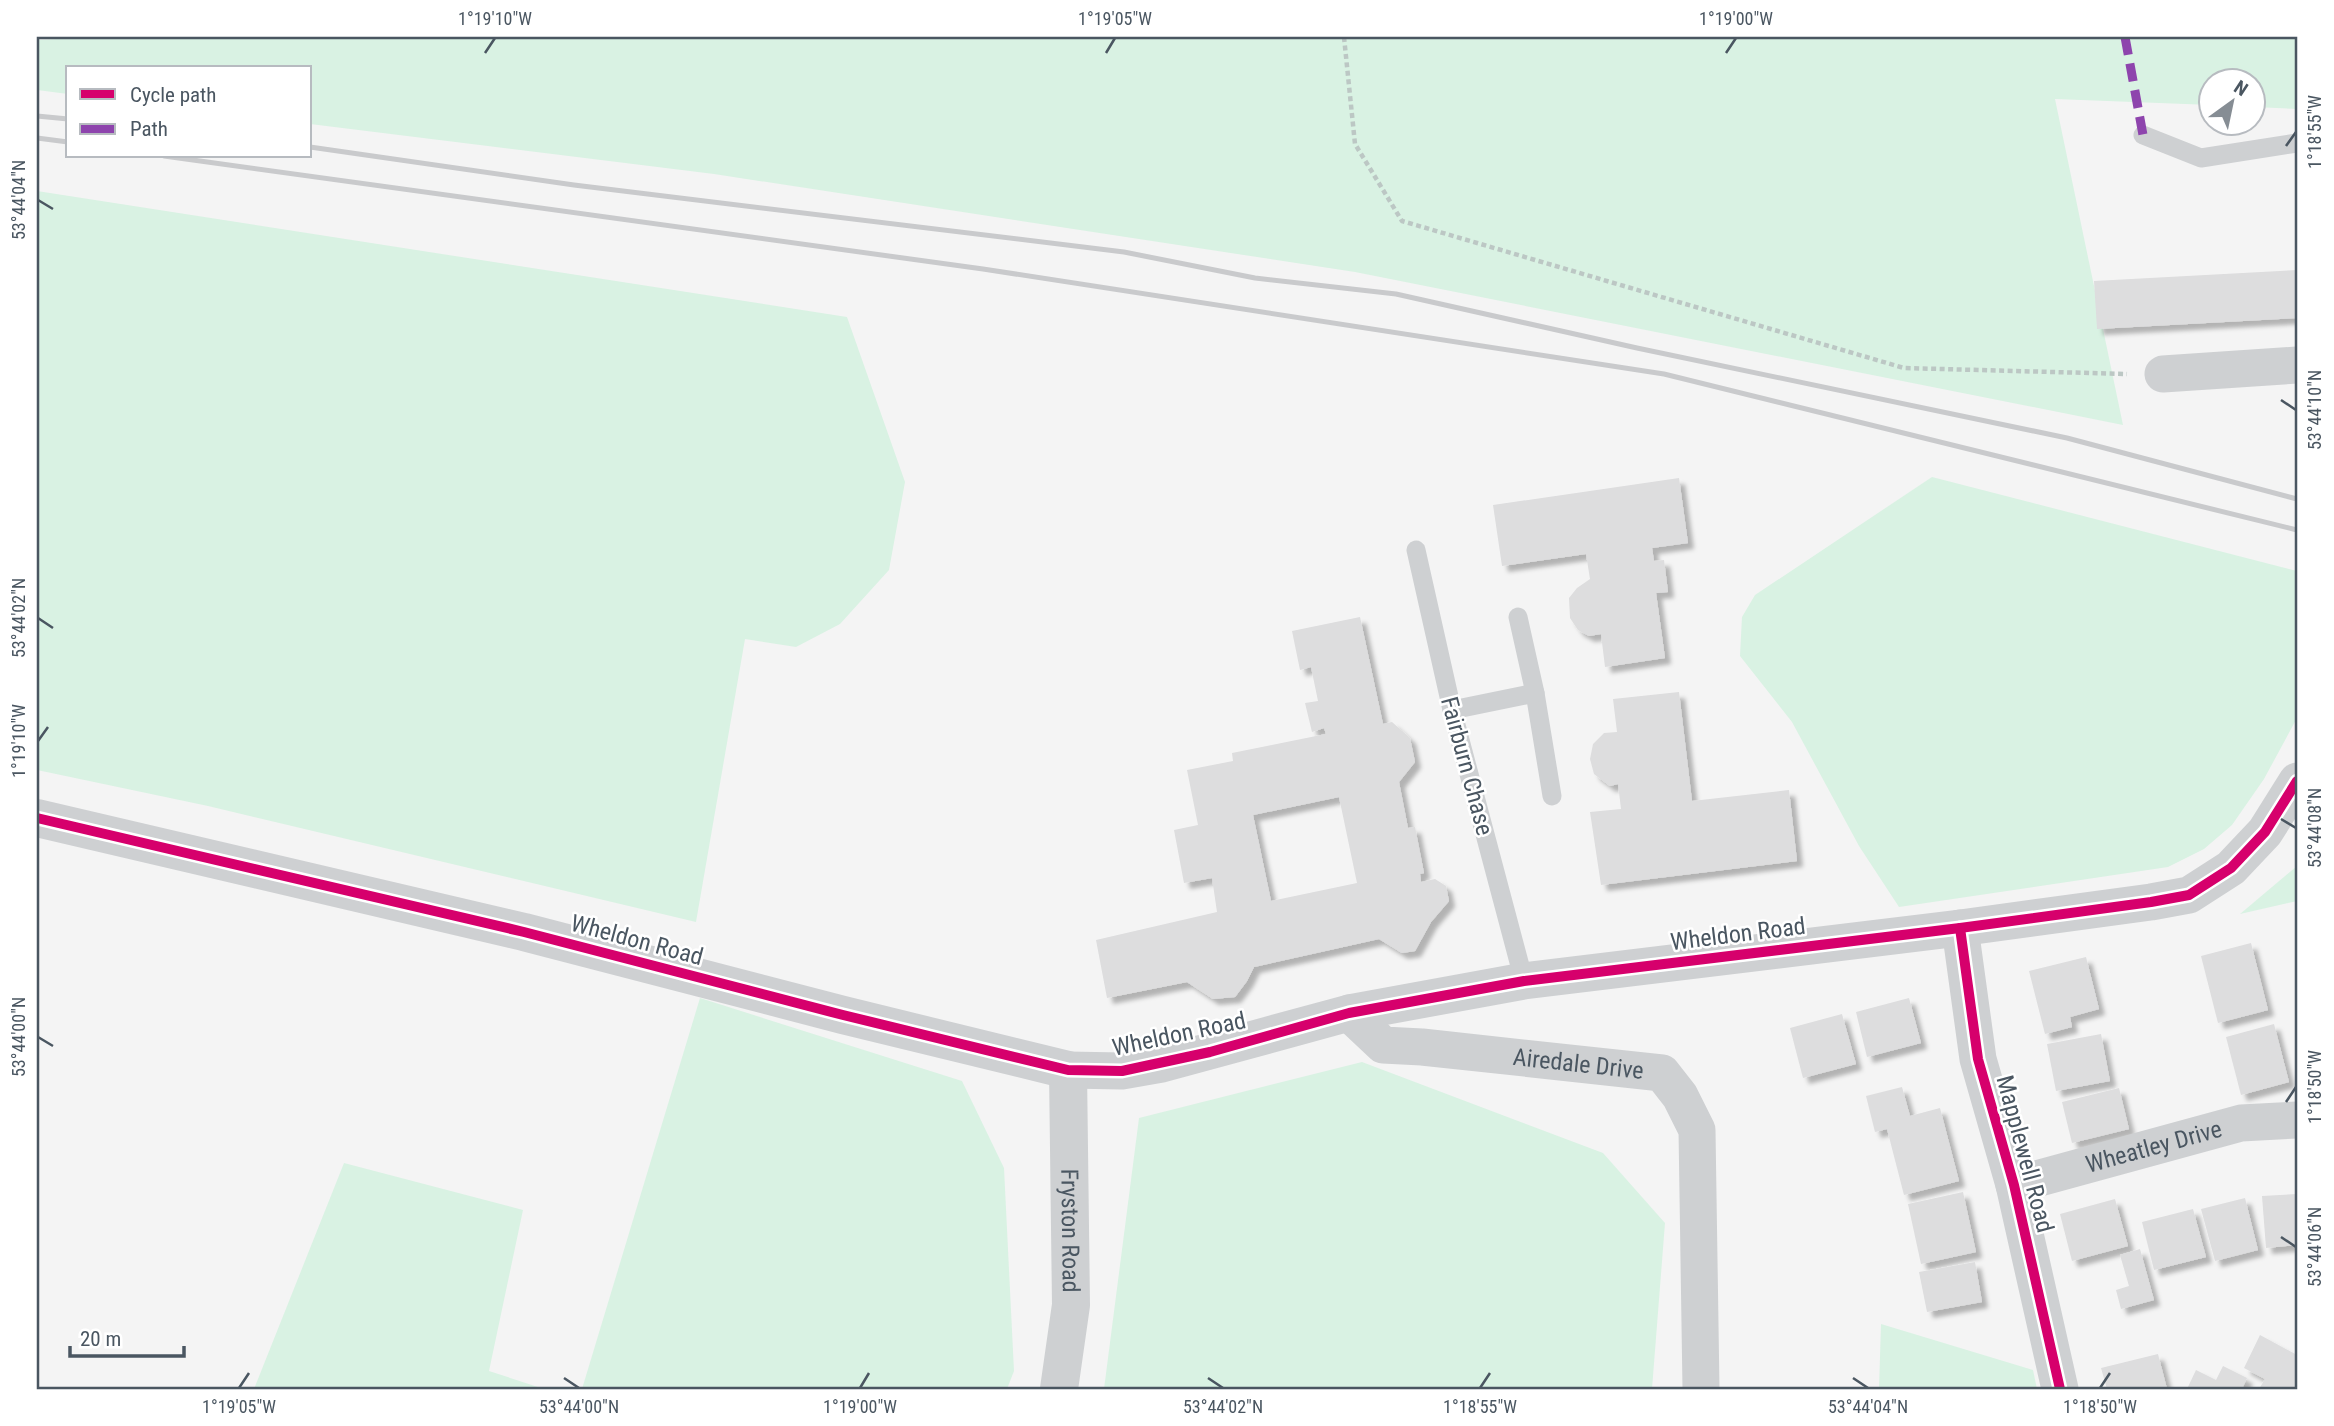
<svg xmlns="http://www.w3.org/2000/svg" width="2334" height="1426" viewBox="0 0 2334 1426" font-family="'Roboto Condensed',sans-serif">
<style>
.green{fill:#d9f2e3}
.building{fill:#ddddde;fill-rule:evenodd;filter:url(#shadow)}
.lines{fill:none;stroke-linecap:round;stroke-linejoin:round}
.path{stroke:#bcc7c4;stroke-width:4.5;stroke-dasharray:5 3.5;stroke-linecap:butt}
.service{stroke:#ced0d2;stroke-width:19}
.minor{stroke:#ced0d2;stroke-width:37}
.tertiary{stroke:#ced0d2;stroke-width:38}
.rail{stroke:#c9cacc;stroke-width:5}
.quiet{stroke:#8e44ad;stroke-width:9;stroke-dasharray:18 9;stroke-linecap:butt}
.cycleway-casing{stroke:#fff;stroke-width:15}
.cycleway{stroke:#d6006c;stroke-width:10}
.ticks{fill:none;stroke:#4a5661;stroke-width:2.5}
.labels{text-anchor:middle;stroke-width:5;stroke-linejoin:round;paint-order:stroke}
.street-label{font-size:24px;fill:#4a5661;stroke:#fff}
.neatline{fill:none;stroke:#4a5661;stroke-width:2.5}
.ticks-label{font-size:18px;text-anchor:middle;fill:#4a5661}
</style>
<defs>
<filter id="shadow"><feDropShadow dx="6" dy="6" stdDeviation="2" flood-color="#0004"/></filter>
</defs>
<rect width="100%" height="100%" fill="#f4f4f4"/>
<g class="green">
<polygon points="96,37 2297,37 2297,109 2254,107 2254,80 2212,80 2211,105 2055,99 2123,425 1355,272 714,174 310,124 310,68 68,68 68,94 37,90 37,40"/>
<polygon points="37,191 847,317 905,482 889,570 840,624 796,647 745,639 696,922 208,806 37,770"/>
<polygon points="1932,477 2297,571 2297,718 2264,779 2232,825 2204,849 2168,867 1899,907 1859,846 1792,722 1740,656 1742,617 1755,595"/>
<polygon points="2297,866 2297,901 2240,914"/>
<polygon points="700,998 962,1081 1004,1168 1014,1371 1007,1389 582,1389"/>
<polygon points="1362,1062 1603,1153 1665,1223 1652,1389 1104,1389 1139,1118"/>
<polygon points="344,1163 523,1210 489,1371 544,1389 254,1389"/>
<polygon points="1881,1324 2033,1370 2037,1389 1879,1389"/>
</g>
<g class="building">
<polygon points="2297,270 2297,318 2097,329 2094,281"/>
<polygon points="1679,478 1688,543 1652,548 1654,561 1664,560 1668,592 1656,593 1665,658 1605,667 1601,634 1589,636 1578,630 1570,618 1569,598 1577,588 1590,579 1586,554 1502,566 1493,505"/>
<path d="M1360,617L1383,724L1392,722L1410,738L1415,762L1399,782L1408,828L1415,827L1424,873L1420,874L1421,882L1435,879L1446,886L1449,901L1431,922L1415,951L1402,953L1379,939L1254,967L1247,981L1235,997L1213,999L1187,982L1107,998L1096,940L1217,912L1212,878L1184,883L1174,830L1198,825L1187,770L1233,761L1232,753L1326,734L1324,728L1312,732L1305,703L1318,701L1311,667L1300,670L1292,631ZM1339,797L1357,883L1271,901L1253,815Z"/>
<polygon points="1679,692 1692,801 1789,790 1797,861 1601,885 1590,812 1621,809 1618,784 1610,786 1594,774 1590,759 1593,744 1604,733 1617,732 1613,699"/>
<polygon points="2251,943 2268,1010 2218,1023 2201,956"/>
<polygon points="2086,957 2099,1009 2070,1017 2072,1027 2045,1034 2029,971"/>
<polygon points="1909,998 1921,1043 1867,1057 1856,1012"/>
<polygon points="1842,1014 1856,1064 1803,1078 1790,1028"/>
<polygon points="2274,1024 2289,1082 2241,1095 2226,1037"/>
<polygon points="2101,1034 2110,1081 2056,1091 2047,1044"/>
<polygon points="1902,1087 1910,1116 1940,1108 1959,1181 1904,1195 1887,1129 1875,1132 1866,1096"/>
<polygon points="2119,1088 2129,1129 2072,1143 2062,1102"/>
<polygon points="1963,1192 1976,1252 1921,1264 1908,1204"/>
<polygon points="2297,1194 2297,1245 2266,1248 2262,1196"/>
<polygon points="2245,1198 2258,1250 2215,1261 2201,1209"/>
<polygon points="2115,1199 2128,1246 2072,1261 2060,1214"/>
<polygon points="2193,1209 2206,1257 2154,1270 2142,1222"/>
<polygon points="2140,1249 2154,1300 2121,1309 2116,1290 2129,1286 2120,1255"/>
<polygon points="1975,1262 1982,1302 1927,1312 1919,1272"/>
<polygon points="2260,1335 2297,1355 2297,1389 2259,1389 2265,1379 2244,1368"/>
<polygon points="2158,1354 2167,1389 2107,1389 2101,1368"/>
<polygon points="2223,1366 2247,1378 2242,1389 2187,1389 2196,1370 2216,1380"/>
</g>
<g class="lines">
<polyline class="path" points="1344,37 1355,144 1402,221 1904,368 2127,374"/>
<g class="service">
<polyline points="2143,135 2201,158 2297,143"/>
<polyline points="1416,550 1452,710 1524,981"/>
<polyline points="1535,693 1552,796"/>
<polyline points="1452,710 1535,693 1518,617"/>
</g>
<g class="minor">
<polyline points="2163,374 2297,365"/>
<polyline points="1960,928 1978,1059 2014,1185 2060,1389"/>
<path id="s1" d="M1349,1013L1383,1045L1422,1047L1662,1073L1680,1096L1697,1130L1701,1389"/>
<polyline points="1068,1070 1122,1071 1162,1064 1349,1013 1524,981 1960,928 2151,902 2189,895 2231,868 2265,832 2297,781"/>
<path id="s2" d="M2014,1185L2241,1123L2297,1120"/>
</g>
<path class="tertiary" id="s3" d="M37,818L524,932L843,1015L1068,1070L1071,1305L1059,1389"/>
<g class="rail">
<polyline points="37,116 68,119"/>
<polyline points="37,138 68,142"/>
<polyline points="310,147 574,185 1124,252 1255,278 1396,294 1637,348 2067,438 2297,499"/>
<polyline points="164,156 983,269 1664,374 2297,530"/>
</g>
<polyline class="quiet" points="2125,37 2143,135"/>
<g class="cycleway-casing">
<g id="cycleway">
<polyline points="37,818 524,932 843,1015 1068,1070 1122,1071 1210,1052 1349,1013 1524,981 1960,928 2151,902 2189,895 2231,868 2265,832 2297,781"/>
<polyline points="1960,928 1978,1059 2014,1185 2060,1389"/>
</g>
</g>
<use href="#cycleway" class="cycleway"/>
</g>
<path class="ticks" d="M485,53L495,38M1106,53L1115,38M1726,53L1736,38M2286,146L2296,132M38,200L53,209M2281,400L2296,410M38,618L53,628M38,741L48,727M2281,819L2296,828M38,1037L53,1046M2286,1102L2296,1087M2281,1237L2296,1247M564,1378L579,1388M1208,1378L1223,1388M1853,1378L1868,1388M239,1388L249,1373M860,1388L869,1373M1480,1388L1490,1373M2100,1388L2110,1373"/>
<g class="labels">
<g class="street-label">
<text transform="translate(1467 766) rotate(75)" y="8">Fairburn Chase</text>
<text transform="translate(1738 934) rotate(-7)" y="8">Wheldon Road</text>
<text transform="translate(637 940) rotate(15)" y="8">Wheldon Road</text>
<text transform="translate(1179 1034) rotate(-12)" y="8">Wheldon Road</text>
<text dy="8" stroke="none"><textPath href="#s1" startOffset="243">Airedale Drive</textPath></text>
<text dy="8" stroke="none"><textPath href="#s2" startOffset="145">Wheatley Drive</textPath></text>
<text transform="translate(2025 1154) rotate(75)" y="8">Mapplewell Road</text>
<text dy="8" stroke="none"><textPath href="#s3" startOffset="1222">Fryston Road</textPath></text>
</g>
</g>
<rect width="2334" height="1426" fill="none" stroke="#ffffff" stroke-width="77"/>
<rect x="66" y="66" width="245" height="91" fill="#ffffff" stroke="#b7bbc0" stroke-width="2"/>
<rect x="80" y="89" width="35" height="10" fill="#d6006c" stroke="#b7bbc0" stroke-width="2"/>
<text x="130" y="102" font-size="21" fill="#4a5661">Cycle path</text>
<rect x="80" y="124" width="35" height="10" fill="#8e44ad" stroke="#b7bbc0" stroke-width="2"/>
<text x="130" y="136" font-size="21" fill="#4a5661">Path</text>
<g transform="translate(2232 102) rotate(33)"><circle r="33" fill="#ffffff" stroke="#b7bbc0" stroke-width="2"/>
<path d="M0-5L12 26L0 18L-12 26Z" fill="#868d94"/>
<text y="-10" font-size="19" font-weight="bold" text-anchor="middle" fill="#4a5661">N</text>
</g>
<path d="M70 1346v10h114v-10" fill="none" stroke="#4a5661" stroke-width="3.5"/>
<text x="80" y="1346" font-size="21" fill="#4a5661" stroke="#ffffff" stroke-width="5" paint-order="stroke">20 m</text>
<rect x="38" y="38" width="2258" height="1350" class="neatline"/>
<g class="ticks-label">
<text x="495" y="25">1°19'10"W</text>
<text x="1115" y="25">1°19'05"W</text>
<text x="1736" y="25">1°19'00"W</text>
<text transform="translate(2315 132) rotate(-90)" y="6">1°18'55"W</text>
<text transform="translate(19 200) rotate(-90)" y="6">53°44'04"N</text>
<text transform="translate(2315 410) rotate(-90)" y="6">53°44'10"N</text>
<text transform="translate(19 618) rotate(-90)" y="6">53°44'02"N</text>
<text transform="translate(19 741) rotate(-90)" y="6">1°19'10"W</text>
<text transform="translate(2315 828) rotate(-90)" y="6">53°44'08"N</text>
<text transform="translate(19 1037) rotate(-90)" y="6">53°44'00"N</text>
<text transform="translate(2315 1087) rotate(-90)" y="6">1°18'50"W</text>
<text transform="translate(2315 1247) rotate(-90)" y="6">53°44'06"N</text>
<text x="239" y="1413">1°19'05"W</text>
<text x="579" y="1413">53°44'00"N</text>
<text x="860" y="1413">1°19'00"W</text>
<text x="1223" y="1413">53°44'02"N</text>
<text x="1480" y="1413">1°18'55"W</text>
<text x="1868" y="1413">53°44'04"N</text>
<text x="2100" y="1413">1°18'50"W</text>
</g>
</svg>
